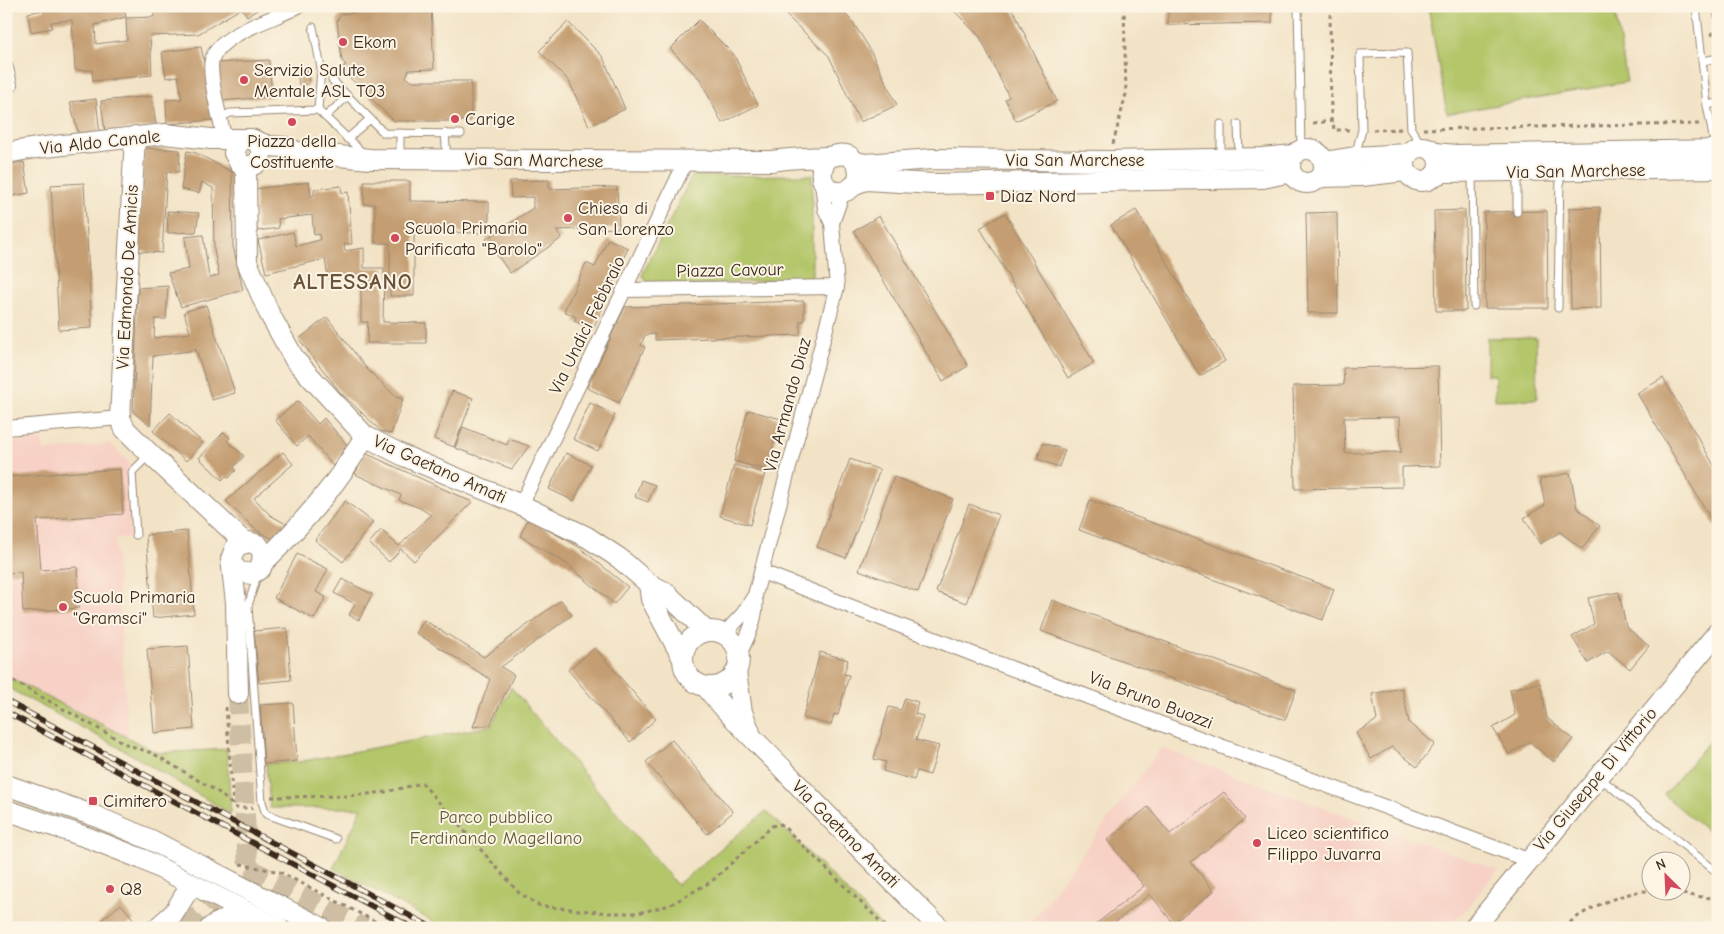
<svg xmlns="http://www.w3.org/2000/svg" width="1724" height="934" viewBox="0 0 1724 934" font-family="'Comic Neue',sans-serif">
<style>
.built{fill:#f7d1c6}
.green{fill:#b4c66a;stroke:#787844}
.building{fill:#c49e72;fill-rule:evenodd}
.lines{fill:none;stroke-linecap:round;stroke-linejoin:round}
.secondary-tunnel{stroke:#cdbea4;stroke-width:20;stroke-dasharray:20 10;stroke-linecap:butt}
.lane-casing{stroke:#968672;stroke-width:9}
.street-casing{stroke:#968672;stroke-width:16}
.secondary-casing{stroke:#968672;stroke-width:22}
.path{stroke:#968672;stroke-width:3;stroke-dasharray:4 4;stroke-linecap:butt}
.lane{stroke:#fff;stroke-width:7}
.street{stroke:#fff;stroke-width:14}
.secondary{stroke:#fff;stroke-width:20}
.rail-casing{stroke:#3b2a1e;stroke-width:5.5}
.rail{stroke:#fcf5e5;stroke-width:4;stroke-dasharray:11;stroke-linecap:butt}
.poi-dot{fill:#d1495b;stroke:#fcf5e5;stroke-width:2}
.labels{text-anchor:middle;stroke-width:4;stroke-linejoin:round;paint-order:stroke}
.poi-label{font-size:18px;fill:#3b2a1e;stroke:#fcf5e5;text-anchor:start}
.street-label{font-size:18px;fill:#3b2a1e;stroke:#fcf5e5}
.park-label{font-size:18px;fill:#5f5935;stroke:#fcf5e5}
.district-label{font-size:22px;font-weight:bold;letter-spacing:1px;fill:#6b533b;stroke:#fcf5e5}
</style>
<rect width="100%" height="100%" fill="#fcf5e5"/>
<filter id="ink" filterUnits="userSpaceOnUse"><feTurbulence type="fractalNoise" baseFrequency=".02" numOctaves="2"/><feDisplacementMap in="SourceGraphic" scale="10" xChannelSelector="R" yChannelSelector="G"/><feConvolveMatrix kernelMatrix="1 2 1 2 8 2 1 2 1" color-interpolation-filters="sRGB"/></filter>
<filter id="wash" filterUnits="userSpaceOnUse"><feTurbulence type="fractalNoise" baseFrequency=".0096" numOctaves="4" result="noise"/><feDisplacementMap in="SourceGraphic" scale="20" xChannelSelector="R" yChannelSelector="G"/><feGaussianBlur stdDeviation="1.12" result="paint"/><feColorMatrix in="noise" values="0 0 0 0 0 0 0 0 0 0 0 0 0 0 0 0 0 1.4 0 .05"/><feComposite in="paint" operator="in"/></filter>
<g filter="url(#wash)">
<rect width="100%" height="100%" fill="#f2e3c6"/>
<g class="built">
<polygon points="42,439 44,451 110,444 130,463 127,471 130,537 115,538 128,740 6,676 6,442"/>
<polygon points="1161,748 1347,816 1498,870 1450,928 1027,928"/>
</g>
<g class="green">
<polygon points="1428,6 1614,6 1627,82 1447,114"/>
<polygon points="812,175 812,278 651,288 642,275 692,176"/>
<polygon points="1536,337 1537,399 1495,400 1495,375 1487,375 1487,338"/>
<polygon points="6,676 158,753 227,749 231,814 122,749 6,687"/>
<polygon points="511,687 677,885 766,811 884,928 445,928 333,868 362,808 270,808 266,764 298,762 491,726"/>
<polygon points="1718,731 1718,840 1664,795"/>
</g>
<g id="blocks">
<g class="building">
<polygon points="44,6 123,6 126,17 95,25 96,44 127,40 126,18 154,17 154,6 264,6 247,16 242,8 198,34 150,36 152,75 93,81 92,70 75,70 72,20 51,22 52,28 31,32 28,13 44,10"/>
<polygon points="431,6 434,69 409,70 406,77 410,81 471,81 471,121 394,121 341,69 346,65 342,61 337,20 342,14"/>
<polygon points="790,6 837,6 852,21 868,46 897,105 860,122 829,56 784,13"/>
<polygon points="949,6 1008,6 1014,12 1057,101 1016,121 1005,99 1009,97 980,37"/>
<polygon points="1168,6 1272,6 1272,23 1168,25"/>
<polygon points="699,20 734,55 758,105 722,123 700,79 670,49"/>
<polygon points="568,22 603,57 625,109 589,126 569,81 539,51"/>
<polygon points="201,47 211,97 213,120 167,124 166,100 182,99 178,76 166,78 162,52"/>
<polygon points="269,60 272,97 219,101 216,63"/>
<polygon points="307,68 309,84 299,85 297,69"/>
<polygon points="152,96 156,126 105,132 101,101"/>
<polygon points="96,99 100,134 79,136 70,102"/>
<polygon points="144,148 180,150 179,172 167,171 162,253 138,251"/>
<polygon points="187,151 196,153 232,172 233,246 243,290 181,307 168,273 189,269 185,237 203,235 209,278 219,275 214,250 213,188 202,182 199,193 181,189"/>
<polygon points="24,162 29,193 6,197 6,165"/>
<polygon points="549,180 549,189 617,187 619,228 556,230 562,238 510,273 486,239 533,208 533,197 511,198 510,181"/>
<polygon points="364,181 410,181 410,201 489,202 489,233 414,232 414,296 390,296 390,243 375,243 375,204 364,204"/>
<polygon points="309,182 311,196 314,196 314,189 341,186 342,193 348,192 352,244 344,244 345,251 364,248 364,268 384,268 383,322 426,323 426,343 367,343 368,322 361,322 361,275 328,278 325,259 266,273 258,240 293,232 296,246 320,240 319,234 314,235 312,215 278,219 279,228 257,231 255,189"/>
<polygon points="84,183 92,328 59,330 51,185"/>
<polygon points="1600,207 1601,308 1571,309 1569,208"/>
<polygon points="1136,210 1225,361 1200,376 1111,225"/>
<polygon points="1465,210 1466,311 1436,311 1434,211"/>
<polygon points="167,211 199,213 196,232 168,233"/>
<polygon points="1547,211 1548,308 1485,308 1484,212"/>
<polygon points="1337,212 1338,313 1308,313 1306,213"/>
<polygon points="1005,213 1094,363 1068,378 980,228"/>
<polygon points="879,216 968,366 943,381 854,231"/>
<polygon points="608,239 628,248 593,329 574,321 576,317 564,311 586,263 595,267"/>
<polygon points="168,286 166,319 155,319 154,338 190,333 184,312 206,305 235,393 212,400 196,350 153,356 150,425 133,412 138,288"/>
<polygon points="804,301 804,321 800,321 800,335 655,340 655,334 645,335 641,345 645,347 619,403 587,388 625,307"/>
<polygon points="327,317 367,369 396,397 403,399 391,434 381,431 340,392 299,339"/>
<path d="M1438,366L1440,466L1402,467V487L1295,489L1293,386L1344,385L1343,368ZM1400,417L1401,452L1345,453L1344,418Z"/>
<polygon points="1663,378 1718,472 1718,531 1637,393"/>
<polygon points="452,391 473,398 454,447 434,439"/>
<polygon points="298,401 318,424 324,418 347,445 333,466 308,436 297,446 275,420"/>
<polygon points="590,403 615,415 598,451 573,439"/>
<polygon points="748,410 781,419 766,470 734,461"/>
<polygon points="170,413 203,443 186,461 153,431"/>
<polygon points="463,427 507,445 509,439 529,446 512,469 455,448"/>
<polygon points="224,432 230,438 227,441 244,456 234,467 236,470 229,478 226,476 222,480 199,458"/>
<polygon points="1043,443 1065,450 1059,467 1037,459"/>
<polygon points="283,452 293,464 254,498 270,515 288,525 273,539 256,530 226,501"/>
<polygon points="365,453 472,502 414,561 401,549 389,562 369,543 381,530 399,546 431,515 420,508 399,500 401,495 355,474"/>
<polygon points="566,453 591,465 574,501 549,489"/>
<polygon points="850,459 880,470 846,558 817,547"/>
<polygon points="734,465 765,473 750,525 720,516"/>
<polygon points="120,469 123,514 37,520 41,570 77,567 79,608 23,612 21,572 6,573 6,477"/>
<polygon points="1570,473 1577,508 1600,526 1582,549 1560,532 1540,544 1524,518 1545,505 1540,479"/>
<polygon points="894,477 953,499 918,592 859,570"/>
<polygon points="641,480 655,485 648,502 635,497"/>
<polygon points="1090,500 1334,589 1323,620 1079,530"/>
<polygon points="345,501 373,522 343,562 315,540"/>
<polygon points="969,504 999,515 966,603 936,592"/>
<polygon points="528,519 579,547 628,587 614,604 567,564 520,536"/>
<polygon points="187,531 194,614 153,618 146,535"/>
<polygon points="297,554 328,569 316,592 326,597 314,619 274,598"/>
<polygon points="342,579 372,594 359,620 349,615 355,604 334,593"/>
<polygon points="1619,592 1626,627 1649,646 1630,669 1608,651 1588,663 1572,637 1594,624 1588,598"/>
<polygon points="561,600 572,615 501,667 514,675 490,725 473,727 490,679 416,633 424,620 484,657"/>
<polygon points="1052,600 1296,690 1285,720 1041,631"/>
<polygon points="287,628 291,680 259,683 254,631"/>
<polygon points="188,646 194,729 154,733 147,649"/>
<polygon points="595,648 656,719 630,742 568,670"/>
<polygon points="820,652 848,660 844,674 849,675 838,715 834,714 831,725 803,718"/>
<polygon points="1540,683 1547,718 1573,739 1554,762 1530,742 1509,754 1493,728 1515,715 1510,689"/>
<polygon points="1402,688 1409,723 1435,744 1417,767 1392,747 1371,759 1356,733 1377,720 1372,694"/>
<polygon points="905,698 918,702 915,714 923,716 916,740 939,746 930,775 917,771 914,780 883,771 886,762 874,759 889,707 901,710"/>
<polygon points="293,703 297,761 264,764 260,705"/>
<polygon points="672,740 733,812 707,834 646,762"/>
<polygon points="1224,792 1245,819 1191,862 1214,891 1173,923 1150,894 1108,928 1091,928 1144,886 1107,840 1148,807 1170,834"/>
<polygon points="121,904 134,920 125,928 103,928 98,923"/>
</g>
</g>
</g>
<g filter="url(#ink)">
<use href="#blocks" fill-opacity="0" stroke="#968672" stroke-width="1"/>
<g class="lines">
<g class="secondary-tunnel">
<polyline points="238,694 248,868"/>
<polyline points="248,868 364,928"/>
<polyline points="184,928 228,886"/>
</g>
<g class="lane-casing">
<g id="lane">
<polyline points="1298,6 1301,150"/>
<polyline points="1696,6 1707,105 1715,147"/>
<polyline points="313,27 321,68 318,110"/>
<polyline points="1703,61 1718,58"/>
<polyline points="332,80 384,133 461,134"/>
<polyline points="1707,105 1718,103"/>
<polyline points="325,117 348,96"/>
<polyline points="220,118 230,113 318,110 364,154"/>
<polyline points="1221,124 1221,156"/>
<polyline points="1238,124 1239,156"/>
<polyline points="445,133 447,159"/>
<polyline points="347,139 370,119"/>
<polyline points="1355,156 1362,130 1360,54 1407,53 1411,129 1423,147"/>
<polyline points="400,158 400,133"/>
<polyline points="1472,172 1474,306"/>
<polyline points="1517,172 1517,212"/>
<polyline points="1558,308 1560,171"/>
<polyline points="136,535 132,472 150,454"/>
<polyline points="252,574 255,583 248,606 262,802 266,814 336,839"/>
<polyline points="1600,778 1718,873"/>
</g>
</g>
<g class="street-casing">
<g id="street">
<polyline points="6,68 10,85 6,86"/>
<path d="M225,139C221,124 208,73 212,60C219,33 276,19 298,6"/>
<polyline points="832,223 843,192"/>
<polyline points="624,290 837,287"/>
<polyline points="6,428 120,418"/>
<polyline points="521,505 686,161"/>
<polyline points="762,572 978,656 1528,860"/>
<polyline points="724,634 743,614 755,595 837,287 832,223 825,209 822,182"/>
<path d="M739,654C748,637 758,616 755,596"/>
</g>
</g>
<g class="secondary-casing">
<g id="secondary">
<polyline points="135,136 120,418 125,429 150,454 244,542"/>
<path d="M245,139L239,142L234,153L240,164C257,171 267,156 257,142"/>
<circle cx="1422" cy="164" r="17"/>
<circle cx="1307" cy="166" r="17"/>
<path d="M6,153L36,148L165,134L211,139H251L268,146L285,147L297,152L370,159L772,161C791,158 807,158 826,157C834,157 840,152 849,156C853,158 856,163 858,167C860,174 859,180 854,185C837,205 808,180 829,157"/>
<polyline points="1435,153 1456,155 1718,150"/>
<polyline points="856,162 865,164 932,159 1109,161 1262,158 1294,155"/>
<polyline points="1324,162 1355,157 1407,154"/>
<polyline points="246,167 247,262 269,313 295,360 365,436 404,456 521,505 587,537 619,558 649,584 665,592 706,631"/>
<polyline points="1435,175 1445,172 1718,168"/>
<polyline points="1321,177 1362,176 1405,171"/>
<polyline points="857,183 866,180 933,184 1263,178 1291,172"/>
<path d="M263,563C302,524 338,484 365,436"/>
<polyline points="232,564 239,572 252,574 261,568 263,553 258,545 249,542 236,546 231,559 236,603 238,694"/>
<polyline points="649,584 651,599 682,657"/>
<circle cx="711" cy="659" r="28"/>
<polyline points="736,672 742,712 750,732"/>
<path d="M706,687C730,717 757,742 784,770C835,824 887,876 940,928"/>
<polyline points="6,785 95,816 151,840 322,928"/>
<polyline points="6,810 89,838 142,859 279,928"/>
<polyline points="157,928 174,913 191,885"/>
<path d="M210,928C225,915 238,919 254,928"/>
<polyline points="1474,928 1718,632"/>
</g>
</g>
<g class="path">
<polyline points="1330,6 1331,121"/>
<polyline points="1713,6 1717,29"/>
<polyline points="1711,35 1718,29"/>
<polyline points="1313,123 1333,121 1334,130 1351,130"/>
<polyline points="1423,129 1699,124"/>
<polyline points="1373,130 1401,129"/>
<polyline points="1113,144 1126,94 1124,6"/>
<polyline points="6,677 126,744 154,754 218,792 236,808 253,808"/>
<polyline points="226,707 233,805"/>
<polyline points="271,797 349,796 386,792 422,783 519,893 540,906 609,913 638,913 670,905 712,881 772,826 781,824 887,928"/>
<polyline points="240,864 280,872 388,928"/>
<path d="M1564,928C1581,910 1623,892 1647,891C1669,891 1691,896 1712,898L1718,901"/>
</g>
<use href="#lane" class="lane"/>
<use href="#street" class="street"/>
<use href="#secondary" class="secondary"/>
<g class="rail-casing">
<g id="rail">
<polyline points="6,701 433,928"/>
<polyline points="6,712 413,928"/>
</g>
</g>
<use href="#rail" class="rail"/>
</g>
</g>
<g class="poi-dot">
<circle cx="343" cy="42" r="5"/>
<circle cx="244" cy="80" r="5"/>
<circle cx="455" cy="119" r="5"/>
<circle cx="292" cy="122" r="5"/>
<rect x="985" y="191" width="10" height="10" rx="2.5"/>
<circle cx="568" cy="218" r="5"/>
<circle cx="395" cy="238" r="5"/>
<circle cx="63" cy="607" r="5"/>
<rect x="88" y="796" width="10" height="10" rx="2.5"/>
<circle cx="1257" cy="843" r="5"/>
<circle cx="110" cy="889" r="5"/>
</g>
<g class="labels">
<g class="poi-label">
<text x="353" y="48">Ekom</text>
<text x="254" y="76">Servizio Salute<tspan x="254" dy="21">Mentale ASL TO3</tspan></text>
<text x="465" y="125">Carige</text>
<text x="292" y="147" text-anchor="middle">Piazza della<tspan x="292" dy="21">Costituente</tspan></text>
<text x="1000" y="202">Diaz Nord</text>
<text x="578" y="214">Chiesa di<tspan x="578" dy="21">San Lorenzo</tspan></text>
<text x="405" y="234">Scuola Primaria<tspan x="405" dy="21">Parificata "Barolo"</tspan></text>
<text x="73" y="603">Scuola Primaria<tspan x="73" dy="21">"Gramsci"</tspan></text>
<text x="103" y="807">Cimitero</text>
<text x="1267" y="839">Liceo scientifico<tspan x="1267" dy="21">Filippo Juvarra</tspan></text>
<text x="120" y="895">Q8</text>
</g>
<g class="street-label">
<text transform="translate(100 142) rotate(-6)" y="6">Via Aldo Canale</text>
<text transform="translate(534 160) rotate(1)" y="6">Via San Marchese</text>
<text x="1075" y="166">Via San Marchese</text>
<text transform="translate(1576 171) rotate(-1)" y="6">Via San Marchese</text>
<text transform="translate(730 270) rotate(-1)" y="6">Piazza Cavour</text>
<text transform="translate(127 277) rotate(-87)" y="6">Via Edmondo De Amicis</text>
<text transform="translate(587 325) rotate(-64)" y="6">Via Undici Febbraio</text>
<text transform="translate(787 405) rotate(-75)" y="6">Via Armando Diaz</text>
<text transform="translate(440 469) rotate(24)" y="6">Via Gaetano Amati</text>
<text transform="translate(1151 700) rotate(21)" y="6">Via Bruno Buozzi</text>
<text transform="translate(1595 779) rotate(-50)" y="6">Via Giuseppe Di Vittorio</text>
<text transform="translate(846 834) rotate(45)" y="6">Via Gaetano Amati</text>
</g>
<g class="park-label">
<text x="496" y="823">Parco pubblico<tspan x="496" dy="21">Ferdinando Magellano</tspan></text>
</g>
<g class="district-label">
<text x="353" y="289">ALTESSANO</text>
</g>
</g>
<rect width="1724" height="934" fill="none" stroke="#fcf5e5" stroke-width="25"/>
<g transform="translate(1666 876) rotate(336)"><circle r="24" fill="#fcf5e5" stroke="#afa495"/>
<path d="M0-4L9 19L0 12L-9 19Z" fill="#d1495b"/>
<text y="-8" font-size="14" font-weight="bold" text-anchor="middle" fill="#3b2a1e">N</text>
</g>
</svg>
